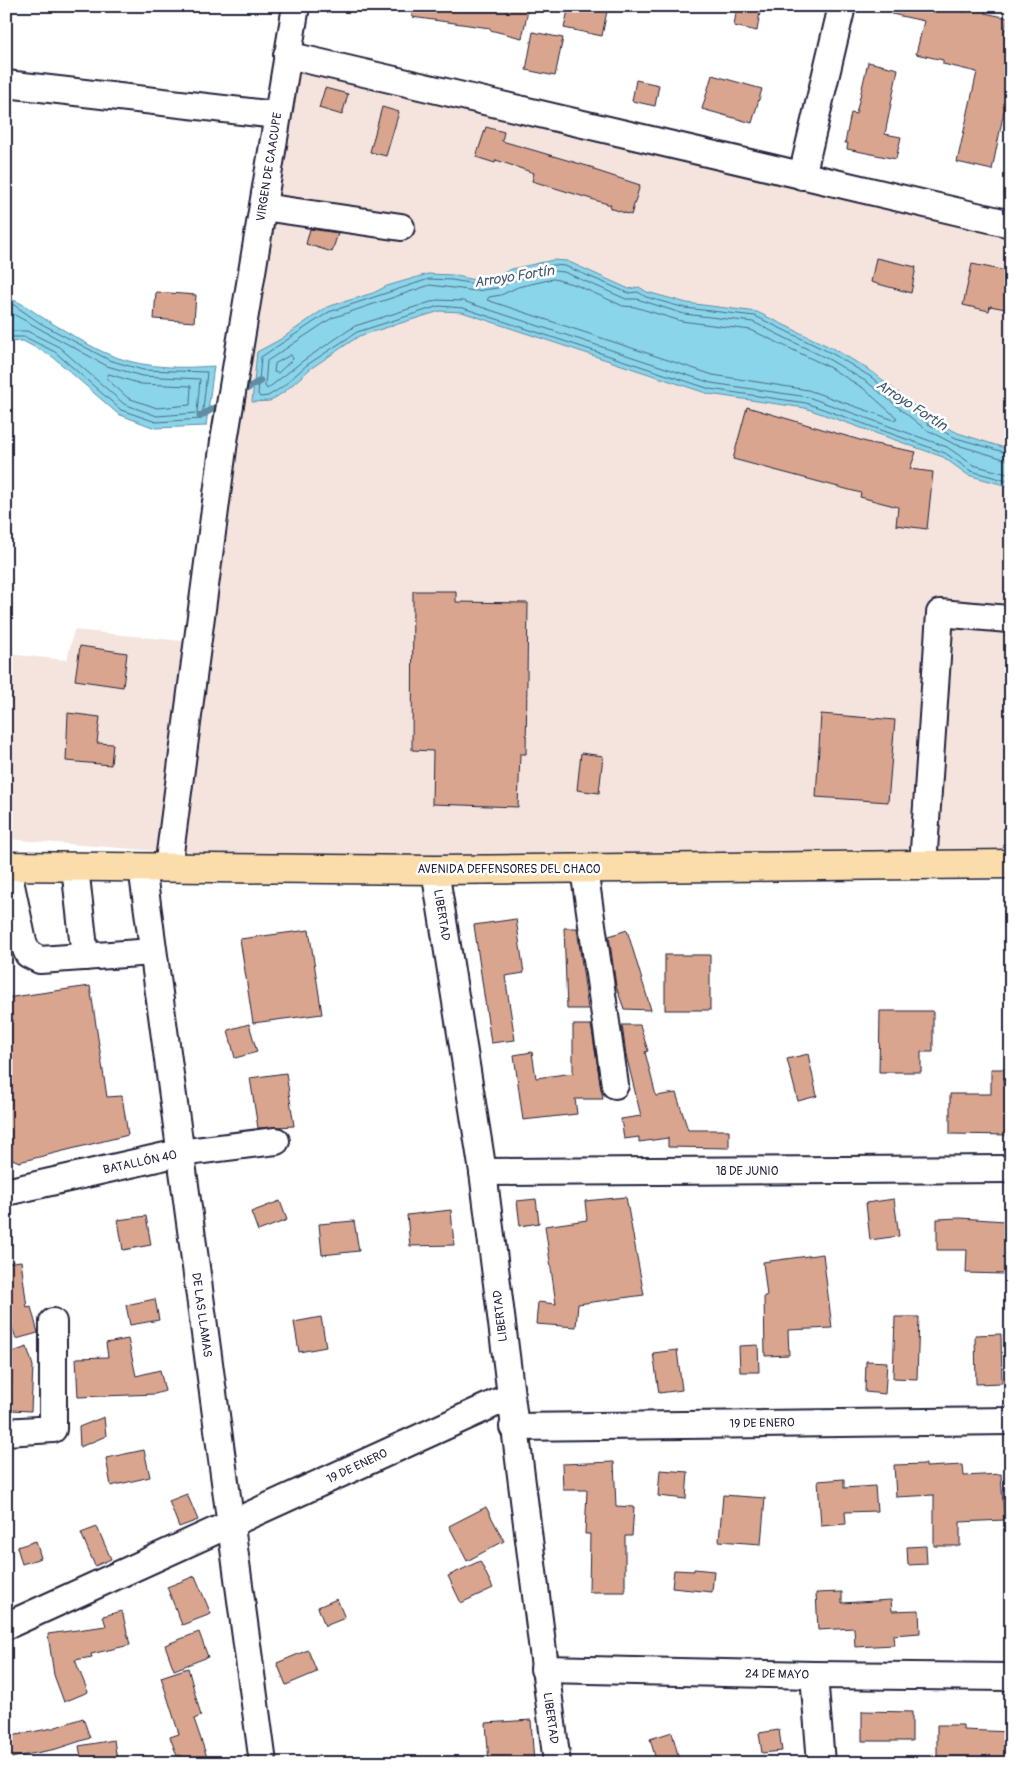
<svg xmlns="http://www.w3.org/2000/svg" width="1017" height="1769" viewBox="0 0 1017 1769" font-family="Pangolin,sans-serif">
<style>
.built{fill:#f4e4dd}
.water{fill:#8ad5ea;stroke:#608da4}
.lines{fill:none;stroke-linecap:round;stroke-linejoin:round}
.shore{stroke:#4c6a81;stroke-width:1}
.stream{stroke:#608da4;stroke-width:7}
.building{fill:#d9a58e;stroke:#22223b}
.minor-casing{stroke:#22223b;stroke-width:30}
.major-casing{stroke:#22223b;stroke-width:31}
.minor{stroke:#fff;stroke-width:26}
.major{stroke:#faddab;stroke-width:28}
.labels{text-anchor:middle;stroke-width:5;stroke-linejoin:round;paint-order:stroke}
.street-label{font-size:12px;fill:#22223b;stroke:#fff}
.water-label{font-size:14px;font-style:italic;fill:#415870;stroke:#fff}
</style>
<rect width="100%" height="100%" fill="#fff"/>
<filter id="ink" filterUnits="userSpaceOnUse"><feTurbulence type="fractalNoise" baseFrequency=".02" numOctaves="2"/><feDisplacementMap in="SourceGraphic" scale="10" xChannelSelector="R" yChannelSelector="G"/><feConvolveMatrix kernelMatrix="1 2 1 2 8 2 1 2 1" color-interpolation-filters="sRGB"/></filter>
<g filter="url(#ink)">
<g class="built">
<polygon points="288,57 1011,238 1011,864 169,867"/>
<polygon points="74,630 192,642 157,851 6,839 6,654 67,660"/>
</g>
<g class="water">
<polygon points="553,260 567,261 629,289 639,287 647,292 687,303 757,312 836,350 874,373 930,419 958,433 1011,450 1011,487 968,475 943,457 805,408 709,394 462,312 440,311 359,336 310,369 284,392 270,401 252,402 257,352 281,339 327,307 373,293 387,286 428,274 453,275 474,280 494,277 512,269"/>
<path d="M6,298C23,301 35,314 50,322C66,331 81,341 97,349C134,368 174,369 214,366L206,426L155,428L118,414L53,357L23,341L6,342Z"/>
</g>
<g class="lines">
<g class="shore">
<polygon points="554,279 576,285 623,306 635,307 681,321 751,330 827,366 863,388 897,418 894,420 808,390 713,375 487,300 489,297 501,295 518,287"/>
<polyline points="6,304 14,305 40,323 109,360 143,370 207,372 202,419 156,422 121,410 55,352 25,337 6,337"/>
<polyline points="6,310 107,366 142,376 200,379 197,413 157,416 124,404 59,347 27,331 6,331"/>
<polygon points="291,355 293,359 278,373 274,372 275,364"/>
<polygon points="109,374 141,384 191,386 190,405 157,408 128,398 107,379"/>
<polyline points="1011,454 956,438 928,424 871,377 833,354 755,316 685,308 646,297 638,292 628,293 565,266 553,265 513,274 495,282 475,284 452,280 429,279 329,312 261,357 258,394 260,397 268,396 281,388 307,365 357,332 439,306 463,308 710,389 806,403 945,453 971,471 1011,482"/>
<polyline points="1011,461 954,444 925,429 867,382 830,360 753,322 684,314 637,299 626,299 564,272 554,271 515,280 497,288 476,291 430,285 332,318 267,361 265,386 267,389 304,360 355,326 437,300 463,301 711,383 808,397 947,447 973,465 1011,475"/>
</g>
<g class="stream">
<polyline points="239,393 260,381"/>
<polyline points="200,416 223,403"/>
</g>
</g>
<g class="building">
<polygon points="412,6 529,6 522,38 490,30 490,28 412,17"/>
<polygon points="569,6 608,6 602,36 564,28"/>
<polygon points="737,6 761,6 757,31 734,26"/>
<polygon points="893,6 936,6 964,12 965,6 986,6 985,13 1008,18 1004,35 1011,36 1011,113 1004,111 992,170 957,162 977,72 943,64 943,60 916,54 924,21 892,14"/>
<polygon points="533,32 563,38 555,76 526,70"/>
<polygon points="868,62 898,69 885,134 901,137 896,159 847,149 848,143 845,143 851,113 856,114"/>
<polygon points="712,75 762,89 752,123 702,109"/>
<polygon points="636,80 659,85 655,106 632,101"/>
<polygon points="325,88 348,94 342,115 319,108"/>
<polygon points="382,107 399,112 386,156 370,152"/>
<polygon points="486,127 504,132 502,141 594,168 594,170 640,185 631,215 610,208 611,205 532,181 534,173 496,160 495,163 476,157"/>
<polygon points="310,229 338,233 332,252 306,244"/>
<polygon points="876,258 916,267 911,293 871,282"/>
<polygon points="972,264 1011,272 1011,310 990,306 989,311 963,305"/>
<polygon points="156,292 196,295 194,322 154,319"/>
<polygon points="747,407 870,443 916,452 910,469 933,472 927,529 896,525 898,507 860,497 861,493 733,459"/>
<polygon points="413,591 456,591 456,602 528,603 526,754 520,754 518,807 432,804 433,751 412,750"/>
<polygon points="80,646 127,653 123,687 75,680"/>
<polygon points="68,713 100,717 97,743 113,744 111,765 66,761"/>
<polygon points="821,714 895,720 888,802 816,797"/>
<polygon points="581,753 603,756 599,793 577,790"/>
<polygon points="516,919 524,973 505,976 515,1040 491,1043 474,925"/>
<polygon points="564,928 577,928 588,1009 567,1009"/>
<polygon points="309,930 322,1014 253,1023 240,939"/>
<polygon points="627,930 651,1010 624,1009 616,986 609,936"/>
<rect x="665" y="955" width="45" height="55"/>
<polygon points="90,986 107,1097 122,1096 128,1135 19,1162 6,1156 8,1113 6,1101 6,998"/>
<polygon points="880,1011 933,1011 933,1052 921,1052 921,1072 879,1072"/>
<polygon points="249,1024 257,1052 235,1058 228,1030"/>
<polygon points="573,1025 591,1025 603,1099 575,1099 577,1114 523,1120 514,1055 532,1052 536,1078 573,1073"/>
<polygon points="622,1025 640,1025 648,1051 645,1052 656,1096 676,1093 688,1130 729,1130 729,1148 668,1147 668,1138 639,1142 639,1137 624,1139 621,1119 641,1116 626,1055"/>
<polygon points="808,1054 817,1096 798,1101 787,1059"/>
<polygon points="991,1069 1010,1069 1010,1135 950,1134 950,1094 991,1094"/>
<polygon points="286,1073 294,1126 258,1128 250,1078"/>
<polygon points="626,1197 644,1295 578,1304 576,1327 536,1324 538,1302 556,1304 545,1226 587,1220 585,1201"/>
<polygon points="536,1199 539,1223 520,1226 517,1201"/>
<polygon points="894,1199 899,1236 870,1240 866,1203"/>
<polygon points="280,1201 287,1220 258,1231 251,1212"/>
<polygon points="451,1210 454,1245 410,1246 407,1215"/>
<polygon points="146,1216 151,1245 123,1250 118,1220"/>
<polygon points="960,1218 1005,1221 1004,1274 966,1273 967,1250 937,1250 937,1219"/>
<polygon points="354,1221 359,1251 322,1255 319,1224"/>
<polygon points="823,1254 832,1328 788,1330 789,1355 765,1356 764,1296 767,1296 763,1262"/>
<polygon points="21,1261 27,1308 31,1307 38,1333 16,1339 8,1314 11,1313 6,1263"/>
<polygon points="155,1299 159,1320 130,1325 126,1305"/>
<polygon points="321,1317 326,1347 299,1352 294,1322"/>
<polygon points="895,1317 919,1317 917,1379 893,1378"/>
<polygon points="1001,1334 1002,1383 976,1384 975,1335"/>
<polygon points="128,1339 136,1376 160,1370 165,1391 155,1394 78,1397 76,1358 108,1357 106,1343"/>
<polygon points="758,1345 759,1372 740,1372 739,1346"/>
<polygon points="27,1347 33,1366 31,1411 11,1410 12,1370 7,1354"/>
<polygon points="677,1350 682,1390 659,1393 653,1353"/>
<polygon points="866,1361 887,1362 885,1394 865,1392"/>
<polygon points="104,1417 106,1436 80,1447 79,1427"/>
<polygon points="144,1450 150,1477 111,1486 106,1458"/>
<polygon points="614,1462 616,1506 634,1507 632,1536 625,1536 625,1592 589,1592 590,1534 585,1534 587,1490 563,1490 562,1464"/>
<polygon points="926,1464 926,1467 963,1465 964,1476 1001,1474 1004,1520 960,1522 960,1546 934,1546 934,1495 896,1497 894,1465"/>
<polygon points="660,1470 688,1472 686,1499 658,1496"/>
<polygon points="844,1479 844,1488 875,1486 877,1511 845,1512 846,1524 821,1526 818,1481"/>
<polygon points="187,1494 198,1520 179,1527 169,1501"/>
<polygon points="723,1495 765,1498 761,1544 719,1541"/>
<polygon points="486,1507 504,1541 467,1561 449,1526"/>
<polygon points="97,1527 111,1559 95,1566 81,1533"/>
<polygon points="36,1541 41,1558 22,1564 17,1547"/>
<polygon points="926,1546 927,1564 908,1565 907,1547"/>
<polygon points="480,1561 493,1588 461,1603 448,1576"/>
<polygon points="694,1569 714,1571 712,1592 672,1588 674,1570 694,1571"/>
<polygon points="195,1576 211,1614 182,1625 167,1587"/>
<polygon points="842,1592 842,1603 891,1600 892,1611 919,1610 920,1633 893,1635 894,1645 855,1647 854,1628 818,1630 816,1593"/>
<polygon points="337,1599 345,1618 325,1626 318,1607"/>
<polygon points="122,1611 130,1645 91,1654 92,1657 75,1660 88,1692 64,1702 54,1675 48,1634 106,1626 103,1616"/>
<polygon points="199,1632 208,1657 174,1670 165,1645"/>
<polygon points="308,1650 317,1672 286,1685 277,1663"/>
<polygon points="188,1668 201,1716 194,1719 209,1763 183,1763 180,1755 177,1756 170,1737 179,1734 161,1677"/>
<polygon points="862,1711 912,1712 912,1741 862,1741"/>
<polygon points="83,1718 90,1738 56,1749 11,1758 6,1737 53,1728"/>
<polygon points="531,1720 534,1763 489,1763 486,1723"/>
<polygon points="937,1725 963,1725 963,1730 1011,1732 1011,1759 1000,1759 1000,1763 937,1761"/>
<polygon points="779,1730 782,1751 762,1753 759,1733"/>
<polygon points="672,1732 680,1763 657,1763 650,1739"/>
<polygon points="114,1740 117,1760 82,1763 79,1746"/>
</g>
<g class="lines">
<g class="minor-casing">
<g id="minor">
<polyline points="287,55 1011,224"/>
<polyline points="6,84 276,115"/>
<polyline points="802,176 842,6"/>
<polyline points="263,207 401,227"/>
<polyline points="923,865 940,613 1008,619"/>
<polyline points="7,866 23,942 28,954 40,960 153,952"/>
<polyline points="75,867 85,957"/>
<polyline points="142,867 263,1763"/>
<polyline points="168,868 224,441 296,6"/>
<polyline points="584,869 615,1085"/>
<polyline points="435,870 483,1172 557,1763"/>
<polyline points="483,1172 1011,1169"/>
<polyline points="6,1192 179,1153 276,1141"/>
<polyline points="513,1427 1011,1421"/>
<polyline points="6,1432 53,1429 53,1322"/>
<polyline points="6,1626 509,1397"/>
<polyline points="544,1669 814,1675 1011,1677"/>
<polyline points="814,1675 821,1763"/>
</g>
</g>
<g class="major-casing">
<polyline id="major" points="6,866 435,870 1011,864"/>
</g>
<use href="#minor" class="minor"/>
<use href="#major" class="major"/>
</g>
</g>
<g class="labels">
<g class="street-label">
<text transform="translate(269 167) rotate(-81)" y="4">VIRGEN DE CAACUPE</text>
<text x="509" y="873">AVENIDA DEFENSORES DEL CHACO</text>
<text transform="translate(442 915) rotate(81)" y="4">LIBERTAD</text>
<text transform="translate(140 1162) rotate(-12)" y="4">BATALLÓN 40</text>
<text x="747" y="1175">18 DE JUNIO</text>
<text transform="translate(202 1315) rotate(82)" y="4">DE LAS LLAMAS</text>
<text transform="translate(500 1316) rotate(-97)" y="4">LIBERTAD</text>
<text transform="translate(762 1423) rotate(-1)" y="4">19 DE ENERO</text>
<text transform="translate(357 1466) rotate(-25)" y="4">19 DE ENERO</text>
<text transform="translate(777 1674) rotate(1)" y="4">24 DE MAYO</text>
<text transform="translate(551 1718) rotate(82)" y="4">LIBERTAD</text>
</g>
<g class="water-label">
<text transform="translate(514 276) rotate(-9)" y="5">Arroyo Fortín</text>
<text transform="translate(912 405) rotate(33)" y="5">Arroyo Fortín</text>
</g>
</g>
<rect width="1017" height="1769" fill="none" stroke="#fff" stroke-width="25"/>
<rect x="12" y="12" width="992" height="1744" fill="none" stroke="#22223b" stroke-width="2" filter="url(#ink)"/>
</svg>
